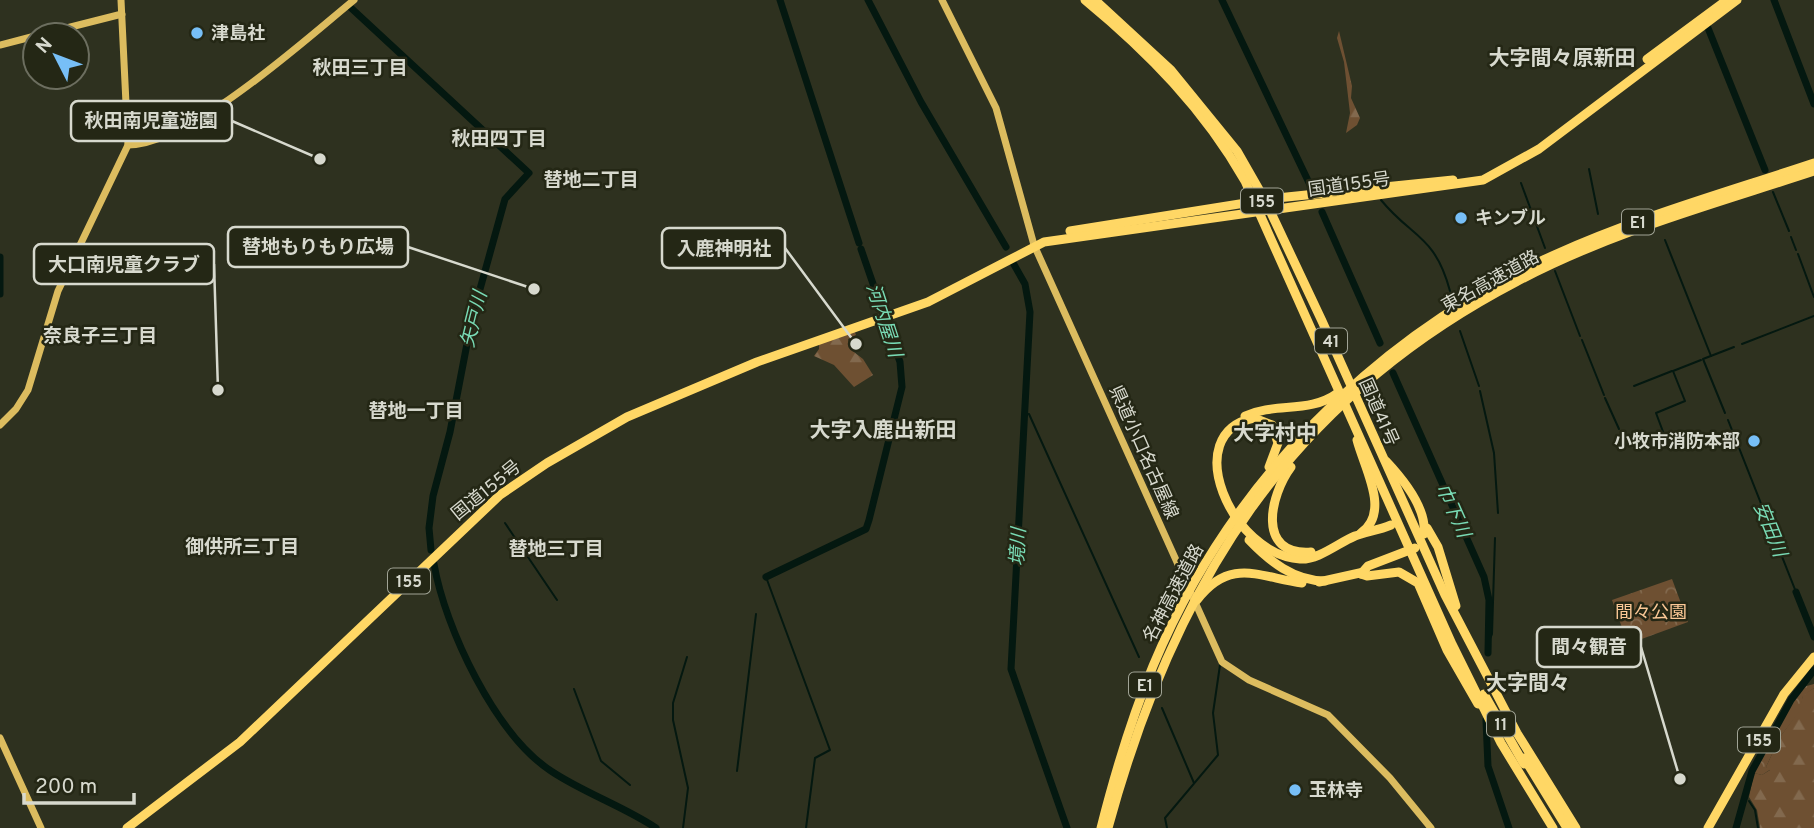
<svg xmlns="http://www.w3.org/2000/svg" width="1814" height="828" viewBox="0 0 1814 828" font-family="Overpass,'Noto Sans JP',sans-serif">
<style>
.forest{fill:url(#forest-firs)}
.park{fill:url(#park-crowns)}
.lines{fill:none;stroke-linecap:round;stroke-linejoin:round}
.stream{stroke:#041810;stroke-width:2}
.river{stroke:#041810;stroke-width:7}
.major{stroke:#dcbc5f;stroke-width:7}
.highway{stroke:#ffd765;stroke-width:9}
.poi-dot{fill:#77bff7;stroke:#242715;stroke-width:2.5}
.labels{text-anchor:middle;stroke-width:5;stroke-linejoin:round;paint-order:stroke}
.shield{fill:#242715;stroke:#a1a496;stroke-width:2}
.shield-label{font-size:16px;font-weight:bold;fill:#d7d9ce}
.poi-label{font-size:18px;font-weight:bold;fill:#d7d9ce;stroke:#242715;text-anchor:start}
.street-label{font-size:18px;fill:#d7d9ce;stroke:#242715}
.park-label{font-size:18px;fill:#fbc896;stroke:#242715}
.neighbourhood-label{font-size:19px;font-weight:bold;fill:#d7d9ce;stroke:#242715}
.water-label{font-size:19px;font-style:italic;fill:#79dbb5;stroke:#242715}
.quarter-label{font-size:21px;font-weight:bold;fill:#d7d9ce;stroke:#242715}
.leader{fill:none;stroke:#d7d9ce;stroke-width:2.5}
.callout-dot{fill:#d7d9ce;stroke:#242715;stroke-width:2.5}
.callout{fill:#242715;stroke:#d7d9ce;stroke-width:2.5}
.callout-label{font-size:19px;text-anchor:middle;font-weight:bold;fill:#d7d9ce}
</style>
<defs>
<pattern id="forest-firs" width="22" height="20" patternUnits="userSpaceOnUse" patternTransform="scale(1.75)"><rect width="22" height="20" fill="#6e5032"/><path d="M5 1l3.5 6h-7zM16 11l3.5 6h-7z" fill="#82694e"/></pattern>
<pattern id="park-crowns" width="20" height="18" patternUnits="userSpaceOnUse" patternTransform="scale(1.75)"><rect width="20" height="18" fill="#6e5032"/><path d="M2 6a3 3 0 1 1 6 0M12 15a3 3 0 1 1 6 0" fill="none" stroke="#82694e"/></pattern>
</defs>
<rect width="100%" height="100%" fill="#2e311f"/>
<g class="forest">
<polygon points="1339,31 1352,86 1351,98 1360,118 1357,125 1346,133 1350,113 1344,62 1337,38"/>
<polygon points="854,329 856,335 848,339 850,349 863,359 873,375 854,387 834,365 814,356 819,349 819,341"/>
<polygon points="1814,688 1814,828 1760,828 1757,810 1749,797 1754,773 1762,775 1770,770 1766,767 1780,737 1799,711 1803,695"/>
</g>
<g class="park">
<polygon points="1672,579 1688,622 1628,644 1612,600"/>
<polygon points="1814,684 1814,688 1803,696 1800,711 1780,737 1766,767 1771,769 1762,775 1754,773 1797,694 1803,687"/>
</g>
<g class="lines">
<g class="stream">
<polyline points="1589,169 1598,214"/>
<polyline points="1521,183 1545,248"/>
<polyline points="1773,192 1789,231"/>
<path d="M1381,200C1412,238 1435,235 1450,291"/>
<polyline points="1791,237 1796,250"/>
<polyline points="1665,240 1711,356"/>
<polyline points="1798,254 1814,297"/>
<polyline points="1555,271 1580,336"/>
<polyline points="1460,331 1479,386"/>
<polyline points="1582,340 1604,395"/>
<polyline points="1742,344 1814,316"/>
<polyline points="1634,386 1672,371"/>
<polyline points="1480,391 1494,453 1498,513"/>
<polyline points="1605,398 1619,429"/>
<polyline points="1725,413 1703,359 1734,347"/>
<polyline points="1029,414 1139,657"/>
<polyline points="1728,420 1796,592"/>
<polyline points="1665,437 1656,413 1685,401 1673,371 1701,360"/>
<polyline points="505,523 557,600"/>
<polyline points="766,577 830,750 815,758 806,828"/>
<polyline points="1488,643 1492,634 1495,538"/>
<polyline points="574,689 601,761 630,785"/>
<polyline points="1162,708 1194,783"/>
<polyline points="737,771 756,614"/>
<polyline points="1749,801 1755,810 1758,828"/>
<polyline points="683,828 688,788 673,720 673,703 687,657"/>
<polyline points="1167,828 1165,818 1218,755 1213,713 1220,665"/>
</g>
<g class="river">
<polyline points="780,0 859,243"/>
<polyline points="868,0 921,102 1006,247"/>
<polyline points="1222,0 1312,189"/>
<polyline points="1774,0 1814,104"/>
<polyline points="350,7 529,173 505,199 472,318 450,432 433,496 429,528 431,550"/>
<polyline points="1708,28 1765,170"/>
<polyline points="1322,212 1380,343"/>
<polyline points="0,257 0,294"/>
<polyline points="1012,261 1025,284 1030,312 1011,669 1067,828"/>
<polyline points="1393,373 1484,577 1489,600 1488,653"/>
<path d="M434,564C445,628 495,734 551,771C584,793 623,806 656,828"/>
<polyline points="766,577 866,529 869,520 902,387 900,362 861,249"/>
<polyline points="1796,592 1814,637"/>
<polyline points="1486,720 1488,766 1509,828"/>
<polyline points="1736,828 1752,771 1791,700 1814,670"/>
</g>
<g class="major">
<polyline points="942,0 996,108 1034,245 1222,662 1249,680 1328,715 1390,778 1431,828"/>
<polyline points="39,35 122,14"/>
<polyline points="0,45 35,36"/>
<path d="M128,145C190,145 306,39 354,0"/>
<polyline points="0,425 16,409 28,390 58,291 128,145 121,0"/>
<polyline points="0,738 41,828"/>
</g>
<g class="highway">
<path d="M1085,0C1148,52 1204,109 1245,181L1452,644L1501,743L1553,828"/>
<polyline points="1095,0 1171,70 1237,151 1265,200 1322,321 1445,595 1517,733 1576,828"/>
<polyline points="1647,59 1727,0"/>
<polyline points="1070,231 1277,198 1453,180"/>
<path d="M1245,416C1276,402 1309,414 1338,393"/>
<path d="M1357,440C1364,468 1391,512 1361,533"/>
<path d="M1386,461C1402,478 1427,508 1424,534"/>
<path d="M1269,467L1278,443L1272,425L1254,418C1178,433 1232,555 1300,559C1319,560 1338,543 1355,536C1366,532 1379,530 1391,525"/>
<path d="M1291,467C1270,495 1256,556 1311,552"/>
<polyline points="1427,528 1438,547 1456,606"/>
<path d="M1249,540C1269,561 1294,581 1325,581"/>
<polyline points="1361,574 1367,576 1399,572 1418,583 1447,650 1478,704"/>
<polyline points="1361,574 1368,566 1415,548"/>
<polyline points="1319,582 1364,572"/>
<path d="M1197,600C1230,557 1259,577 1302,583"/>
<polyline points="1484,694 1524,764"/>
<polyline points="1524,758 1567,828"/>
<polyline points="127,828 240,742 500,495 547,463 627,417 757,362 928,302 1044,242 1483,180 1539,149 1737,0"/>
<path d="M1101,828C1115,773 1131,719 1153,666C1229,484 1374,336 1554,255C1638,217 1727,192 1814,163"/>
<path d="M1108,828C1174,585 1288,401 1516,282C1610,232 1714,204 1814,171"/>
<polyline points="1708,828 1784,694 1814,657"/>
</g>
</g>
<g class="poi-dot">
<circle cx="197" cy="33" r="7"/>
<circle cx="1461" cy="218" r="7"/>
<circle cx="1754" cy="441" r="7"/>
<circle cx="1295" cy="790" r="7"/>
</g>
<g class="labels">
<g class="shield">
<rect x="1241" y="188.5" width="42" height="25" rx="5"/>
<rect x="1622" y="209.5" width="32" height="25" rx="5"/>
<rect x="1315" y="328.5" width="32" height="25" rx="5"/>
<rect x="388" y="568.5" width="42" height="25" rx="5"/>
<rect x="1129" y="672.5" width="32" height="25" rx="5"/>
<rect x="1487" y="711.5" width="28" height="25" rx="5"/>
<rect x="1738" y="727.5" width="42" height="25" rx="5"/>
</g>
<g class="shield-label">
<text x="1262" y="207">155</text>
<text x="1638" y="228">E1</text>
<text x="1331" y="347">41</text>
<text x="409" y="587">155</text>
<text x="1145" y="691">E1</text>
<text x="1501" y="730">11</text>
<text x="1759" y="746">155</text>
</g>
<g class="poi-label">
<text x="211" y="39">津島社</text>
<text x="1475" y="224">キンブル</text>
<text x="1740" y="447" text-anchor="end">小牧市消防本部</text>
<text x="1309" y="796">玉林寺</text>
</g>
<g class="street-label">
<text transform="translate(1349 184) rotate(-8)" y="6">国道155号</text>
<text transform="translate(1490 281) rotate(-29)" y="6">東名高速道路</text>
<text transform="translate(1379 412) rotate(66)" y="6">国道41号</text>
<text transform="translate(1144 452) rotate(66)" y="6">県道小口名古屋線</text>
<text transform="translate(486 490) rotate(-39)" y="6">国道155号</text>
<text transform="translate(1173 593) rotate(-62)" y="6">名神高速道路</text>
</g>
<g class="park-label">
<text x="1651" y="618">間々公園</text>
</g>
<g class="neighbourhood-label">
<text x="360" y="74">秋田三丁目</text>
<text x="499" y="145">秋田四丁目</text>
<text x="591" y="186">替地二丁目</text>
<text x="100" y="342">奈良子三丁目</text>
<text x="416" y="417">替地一丁目</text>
<text x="242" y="553">御供所三丁目</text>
<text x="556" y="555">替地三丁目</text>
</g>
<g class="water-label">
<text transform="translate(473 319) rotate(-76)" y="7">矢戸川</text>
<text transform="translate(885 320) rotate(72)" y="7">河内屋川</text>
<text transform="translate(1454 510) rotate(66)" y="7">巾下川</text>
<text transform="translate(1771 529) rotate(68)" y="7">安田川</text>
<text transform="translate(1017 547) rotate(-87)" y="7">境川</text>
</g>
<g class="quarter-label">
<text x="1562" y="65">大字間々原新田</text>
<text x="883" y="437">大字入鹿出新田</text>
<text x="1275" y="440">大字村中</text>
<text x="1528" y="690">大字間々</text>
</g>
</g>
<path class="leader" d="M320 159L232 121M534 289L408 247M856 344L785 248M218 390L214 264M1680 779L1641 647"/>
<g class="callout-dot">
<circle cx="320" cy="159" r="7"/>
<circle cx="534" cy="289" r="7"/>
<circle cx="856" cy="344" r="7"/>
<circle cx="218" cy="390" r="7"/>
<circle cx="1680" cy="779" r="7"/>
</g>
<g class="callout">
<rect x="71" y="101" width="161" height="40" rx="7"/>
<rect x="228" y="227" width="180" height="40" rx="7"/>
<rect x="662" y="228" width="123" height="40" rx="7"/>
<rect x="34" y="244" width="180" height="40" rx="7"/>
<rect x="1537" y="627" width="104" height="40" rx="7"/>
</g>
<g class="callout-label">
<text x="151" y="127">秋田南児童遊園</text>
<text x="318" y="253">替地もりもり広場</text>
<text x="724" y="255">入鹿神明社</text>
<text x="124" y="271">大口南児童クラブ</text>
<text x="1589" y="653">間々観音</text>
</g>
<g transform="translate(56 56) rotate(312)"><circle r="33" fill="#242715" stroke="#6c6e5f" stroke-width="2"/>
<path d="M0-5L12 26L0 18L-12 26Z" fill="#77bff7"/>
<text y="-10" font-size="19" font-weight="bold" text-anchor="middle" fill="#d7d9ce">N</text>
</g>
<path d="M24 793v10h110v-10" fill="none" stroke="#d7d9ce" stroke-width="3.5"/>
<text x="35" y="793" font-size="21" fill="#d7d9ce" stroke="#242715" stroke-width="5" paint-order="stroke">200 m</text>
</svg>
